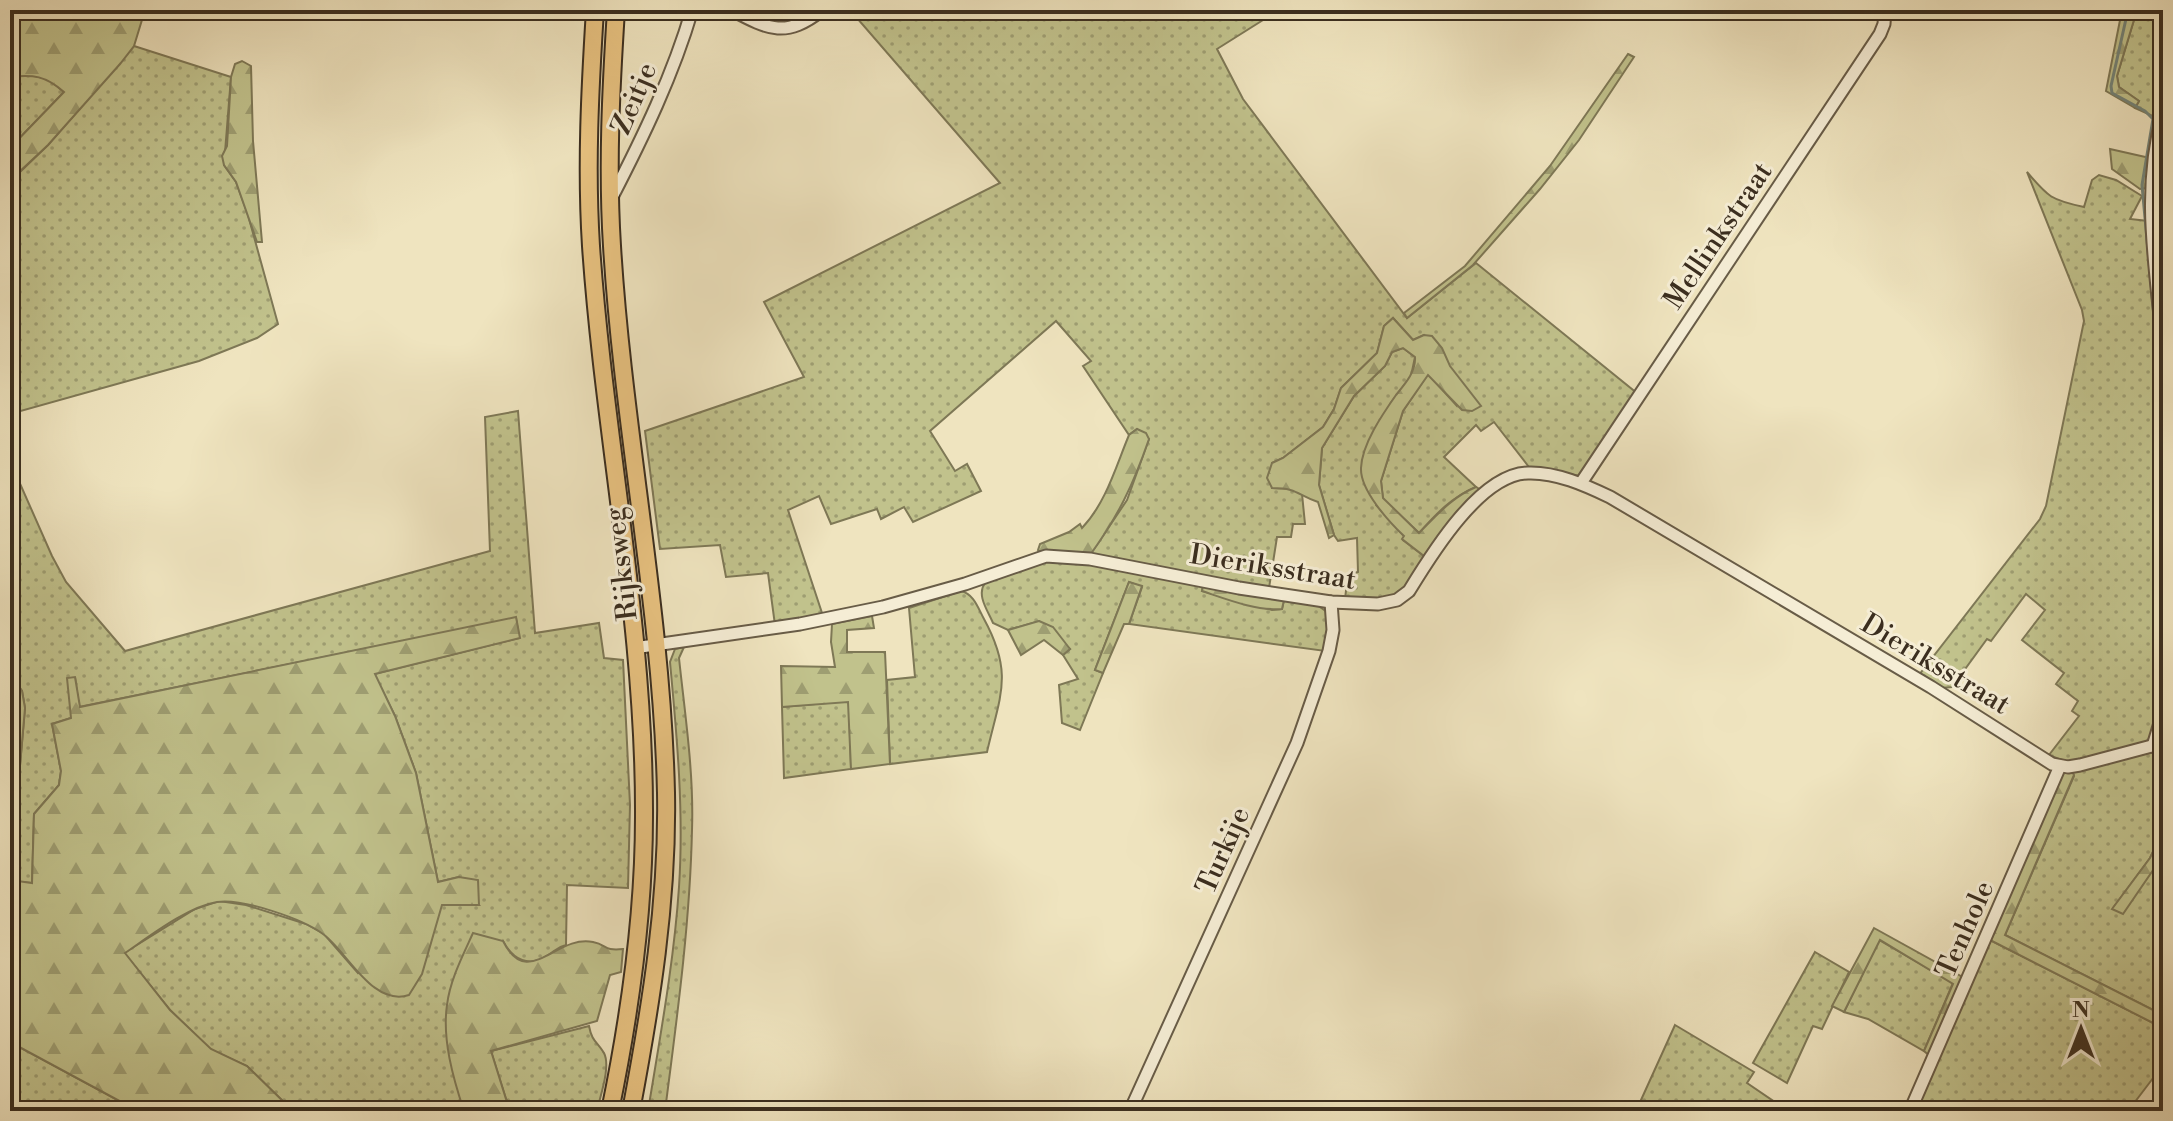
<svg xmlns="http://www.w3.org/2000/svg" width="2173" height="1121" viewBox="0 0 2173 1121" font-family="'Libre Bodoni',serif">
<style>
.grass{fill:url(#grass-dots);stroke:#7e7856;stroke-width:2}
.forest{fill:url(#forest-firs);stroke:#7e7856;stroke-width:2}
.lines{fill:none;stroke-linecap:round;stroke-linejoin:round}
.stream{stroke:#748479;stroke-width:3}
.minor-casing{stroke:#685c47;stroke-width:15}
.highway-casing{stroke:#3b2e1f;stroke-width:20}
.minor{stroke:#f5edd5;stroke-width:11}
.highway{stroke:#e8c280;stroke-width:16}
.labels{text-anchor:middle;stroke-width:6;stroke-linejoin:round;paint-order:stroke}
.street-label{font-size:28px;fill:#3b2e1f;stroke:#f5edd5}
</style>
<defs>
<pattern id="grass-dots" width="8" height="8" patternUnits="userSpaceOnUse" patternTransform="scale(2)"><rect width="8" height="8" fill="#c1c28c"/><path d="M2 2h.1M6 6h.1" fill="none" stroke="#9e9e72" stroke-width="1.8" stroke-linecap="round"/></pattern>
<pattern id="forest-firs" width="22" height="20" patternUnits="userSpaceOnUse" patternTransform="scale(2)"><rect width="22" height="20" fill="#c1c28c"/><path d="M5 1l3.5 6h-7zM16 11l3.5 6h-7z" fill="#9e9e72"/></pattern>
</defs>
<rect width="100%" height="100%" fill="#efe4bf"/>
<filter id="stains"><feTurbulence type="fractalNoise" baseFrequency=".0025" numOctaves="4"/><feColorMatrix values="0 0 0 0 .2 0 0 0 0 .09 0 0 0 0 .02 0 0 0 .5 -.17"/></filter>
<radialGradient id="worn" r=".72"><stop offset=".6" stop-color="#630" stop-opacity="0"/><stop offset="1" stop-color="#630" stop-opacity=".3"/></radialGradient>
<g class="grass">
<path d="M850,10H976L985,18L993,10H1279L1217,49L1243,99L1407,318L1476,263L1638,394L1580,476L1529,467L1494,422L1481,431L1476,425L1444,457L1476,487C1452,497 1436,514 1419,533L1383,499L1381,481L1403,411L1428,374L1456,405C1451,371 1453,357 1424,335L1413,340L1393,318L1384,326L1377,353L1341,388L1334,409L1323,427L1283,458L1272,463V488L1297,489L1302,494L1305,524H1293L1291,537H1277L1269,588L1090,555L1127,500L1149,439L1137,429L1129,435L1083,366L1091,361L1056,321L930,431L955,471L967,464L981,491L913,522L904,507L881,519L877,509L831,524L819,496L788,510L823,616L775,625L768,573L726,577L720,545L660,549L645,431L804,377L764,302L1000,183Z"/>
<polygon points="2137,10 2163,10 2163,100 2157,118 2135,108 2139,101 2119,87 2117,76"/>
<polygon points="134,46 231,77 224,165 236,182 248,215 278,324 257,338 199,361 10,414 10,168 18,174 48,145"/>
<polygon points="30,75 48,79 64,92 10,148 10,77"/>
<path d="M2027,172C2048,197 2051,200 2084,207L2092,180L2099,175L2116,180L2142,196L2130,219L2148,221L2163,371V701C2159,718 2159,736 2142,745L2069,763L2049,755L2079,716L2072,711L2078,701L2056,684L2064,673L2022,640L2045,610L2026,594L1991,641L1987,639L1952,687L1941,688L1919,675L2040,519L2046,506L2084,321L2082,310Z"/>
<path d="M1403,348L1415,357L1411,376L1390,404L1376,505L1404,536L1403,540L1424,556C1400,603 1396,600 1345,599L1348,574L1358,572L1357,538L1338,541L1334,535L1319,485L1322,448L1354,396L1385,366L1392,352Z"/>
<path d="M518,411L535,633L599,623L604,658L623,660L630,805L628,888L567,885L566,945C557,947 555,951 548,955C529,968 513,960 503,941L451,1062L464,1111H293L247,1066L211,1050L170,1010L124,953L195,909L219,901L246,905L306,924L324,934L358,973L442,905H479L459,877L438,882L416,773L395,716L374,674L519,638L516,618L79,707L75,677L71,718L52,724L61,771L59,785L34,814L32,883L10,881L25,708L22,691L10,674V461L52,556L66,582L125,651L490,551L485,417Z"/>
<path d="M1050,560L1092,565L1203,586L1202,591L1272,610L1282,609L1284,600L1317,605L1327,612L1328,638L1325,651L1129,624L1142,587L1129,582L1095,670L1103,673L1080,730L1062,723L1059,685L1078,679L1063,655L1070,649L1039,621L1008,630L993,623C988,611 976,595 985,583Z"/>
<path d="M961,591C974,594 978,608 984,619C1014,674 1000,695 987,752L890,764L887,680L915,677L909,608Z"/>
<path d="M684,647L679,658C685,715 694,773 692,830C690,923 677,1018 665,1111H648C660,1037 674,962 679,887C684,812 677,737 670,662L675,649Z"/>
<polygon points="849,701 851,769 784,778 782,707"/>
<polygon points="2151,752 2163,757 2163,831 2150,858 2113,908 2161,860 2163,861 2163,1015 2005,935 2074,776 2071,770"/>
<polygon points="1879,940 1953,983 1924,1051 1868,1019 1844,1012"/>
<polygon points="1990,940 2163,1028 2163,1065 2128,1111 1915,1111"/>
<polygon points="1815,952 1849,972 1822,1029 1813,1026 1787,1083 1753,1063"/>
<polygon points="1675,1025 1754,1072 1747,1083 1788,1111 1636,1111"/>
<path d="M589,1026C592,1042 597,1041 604,1053C611,1067 600,1096 597,1111H514L506,1099L491,1051Z"/>
<polygon points="10,1042 138,1111 31,1111 10,1103"/>
</g>
<g class="forest">
<path d="M10,10H145L134,46L120,64L48,145L17,174L10,168V148L64,92C46,76 33,74 10,77Z"/>
<polygon points="2122,10 2137,10 2117,76 2119,87 2139,101 2135,108 2106,91"/>
<polygon points="1628,54 1634,57 1579,140 1540,189 1473,265 1407,318 1404,313 1465,266 1550,166"/>
<polygon points="242,61 251,66 253,141 262,242 257,242 236,182 224,165 222,156 227,146 231,77 235,64"/>
<polygon points="2110,149 2150,158 2147,188 2140,189 2112,169"/>
<path d="M1393,318L1413,340L1424,335L1432,336L1442,348L1450,366L1481,406L1472,411L1462,410L1428,375L1403,411L1381,481L1383,498L1419,533C1437,515 1452,497 1476,487L1483,491L1455,517L1424,556L1402,539L1404,536C1389,522 1360,490 1361,468C1362,444 1382,415 1396,395C1405,384 1416,372 1415,357L1403,348L1392,352L1385,366L1354,396L1322,448L1319,485L1334,535L1329,538L1318,502C1297,495 1298,488 1272,488L1267,478L1272,463L1283,458L1323,427L1334,409L1341,388L1377,353L1384,326Z"/>
<path d="M1137,429L1146,433L1149,439C1133,485 1119,515 1090,555L1055,551L1041,552L1038,550L1040,544L1069,532L1080,524L1082,528C1106,503 1116,466 1129,435Z"/>
<polygon points="1129,582 1142,586 1129,624 1124,624 1103,673 1095,670"/>
<path d="M1203,586L1284,600L1282,609C1256,611 1226,599 1202,591Z"/>
<polygon points="872,616 874,628 847,630 847,652 885,652 890,764 851,769 848,702 782,707 781,666 835,667 831,642 832,624"/>
<path d="M516,617L520,638L375,674L395,716L416,773L438,882L459,877L478,880L479,905H442L422,974L409,995C372,1007 347,951 323,934C303,919 242,898 217,902C187,907 150,936 125,953L170,1010L211,1049L247,1066L293,1111H138L10,1042V674L22,691L25,708L10,880L32,883L34,814L59,785L61,771L52,724L71,718L67,678L75,677L80,707Z"/>
<polygon points="1039,621 1053,627 1070,649 1063,655 1044,640 1021,655 1008,630"/>
<polygon points="2063,769 2071,770 2074,775 2005,935 2163,1015 2163,1028 1990,940"/>
<polygon points="2163,831 2163,861 2160,860 2123,914 2112,909 2150,858"/>
<polygon points="1874,928 1966,979 1931,1057 1924,1051 1953,984 1880,940 1844,1012 1832,1006"/>
<path d="M473,933L503,941C528,991 556,934 593,942C608,945 603,951 623,949L621,972L610,975L597,1021L491,1051L506,1099L514,1111H464C453,1078 442,1039 447,1005C450,980 463,955 473,933Z"/>
</g>
<g class="lines">
<g class="stream">
<polyline points="2128,10 2111,86 2112,93 2145,111 2153,119 2142,185 2163,414"/>
<polyline points="10,681 13,699 10,709"/>
</g>
<g class="minor-casing">
<g id="minor">
<path d="M732,10C770,30 786,38 822,10"/>
<path d="M2163,113C2141,193 2156,266 2163,347"/>
<path d="M612,197C643,137 673,75 692,10"/>
<polyline points="1581,483 1880,34 1884,24 1885,10"/>
<path d="M634,648L800,624L883,607L965,584L1046,556L1090,559L1239,588L1331,602L1378,604L1397,600L1409,591C1431,555 1480,474 1528,473C1556,472 1585,485 1610,497L1931,687L2052,764L2068,767L2080,765L2163,743"/>
<polyline points="2153,746 2163,713"/>
<polyline points="1130,1111 1297,743 1329,651 1333,630 1331,602"/>
<polyline points="1910,1111 2060,766"/>
</g>
</g>
<g class="highway-casing">
<g id="highway">
<path d="M595,10C590,89 586,167 591,246C604,436 645,626 644,817C644,916 630,1014 610,1111"/>
<path d="M616,10C611,88 607,167 612,246C623,429 662,610 666,793C668,901 651,1005 631,1111"/>
</g>
</g>
<use href="#minor" class="minor"/>
<use href="#highway" class="highway"/>
</g>
<g class="labels">
<g class="street-label">
<text transform="translate(633 98) rotate(-67)" y="10">Zeitje</text>
<text transform="translate(1717 235) rotate(-56)" y="10">Mellinkstraat</text>
<text transform="translate(620 564) rotate(-97)" y="10">Rijksweg</text>
<text transform="translate(1273 566) rotate(9)" y="10">Dieriksstraat</text>
<text transform="translate(1936 663) rotate(31)" y="10">Dieriksstraat</text>
<text transform="translate(1222 850) rotate(-66)" y="10">Turkije</text>
<text transform="translate(1964 929) rotate(-66)" y="10">Tenhole</text>
</g>
</g>
<rect width="2173" height="1121" fill="none" stroke="#efe4bf" stroke-width="40"/>
<rect x="12" y="12" width="2149" height="1097" fill="none" stroke="#3b2e1f" stroke-width="4"/>
<rect x="20" y="20" width="2133" height="1081" fill="none" stroke="#3b2e1f" stroke-width="2"/>
<g transform="translate(2081 1029)" stroke="#f5edd5" stroke-width="6" paint-order="stroke">
<path d="M0-6L14 30L0 20L-14 30Z" fill="#3b2e1f"/>
<text y="-12" font-size="22" font-weight="bold" text-anchor="middle" fill="#3b2e1f">N</text>
</g>
<rect width="100%" height="100%" filter="url(#stains)"/>
<rect width="100%" height="100%" fill="url(#worn)"/>
</svg>
